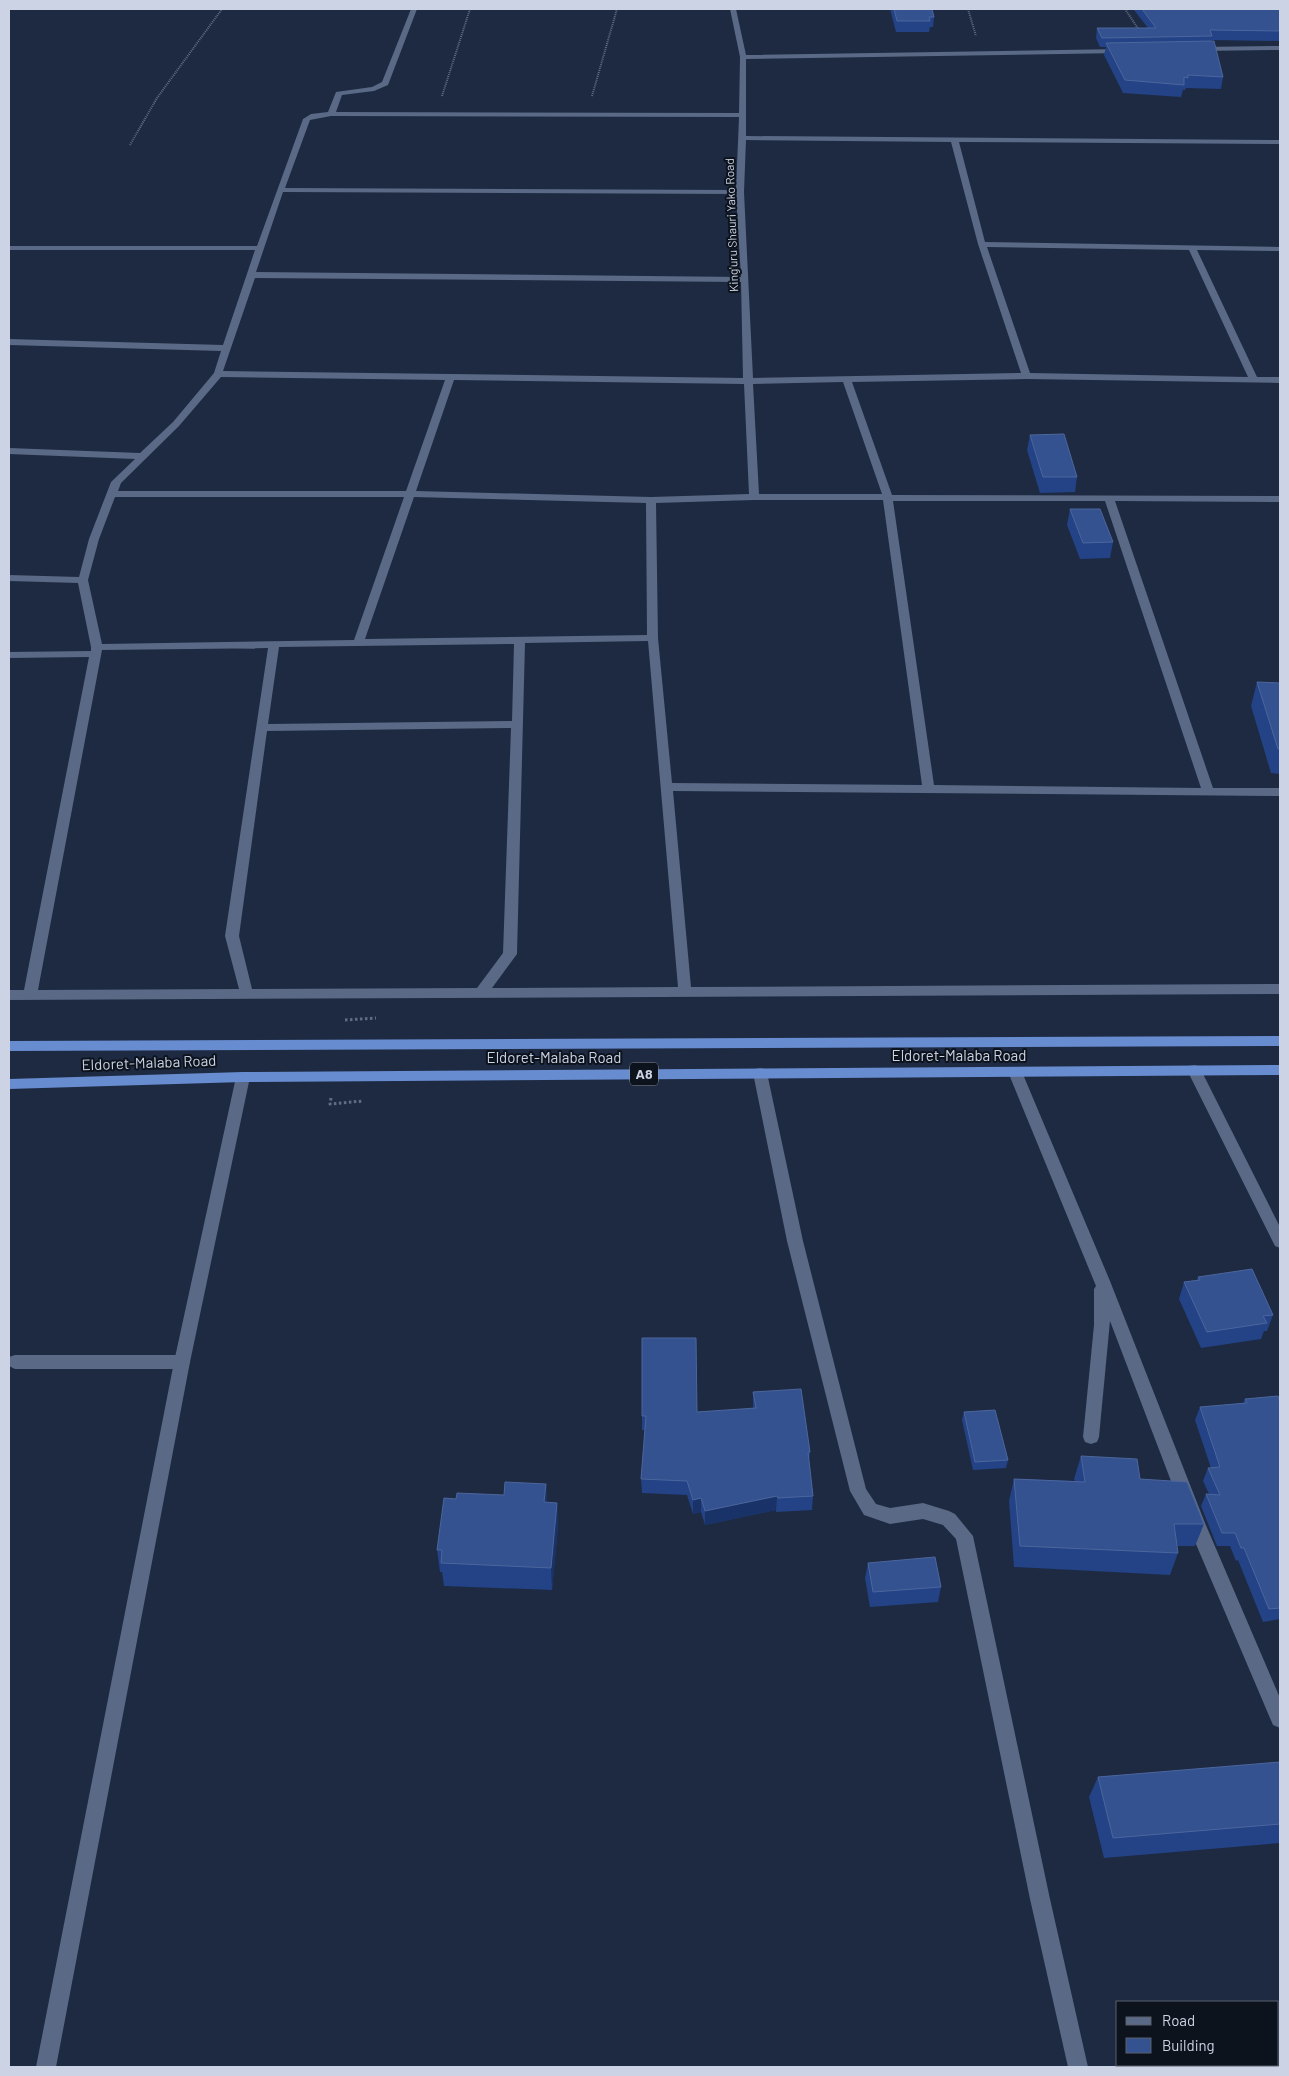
<svg xmlns="http://www.w3.org/2000/svg" width="1289" height="2076" viewBox="0 0 1289 2076" font-family="Barlow,sans-serif">
<style>
.lines{fill:none;stroke-linecap:round;stroke-linejoin:round}
.path-far1{stroke:#626d82;stroke-width:2;stroke-dasharray:1 1;stroke-linecap:butt}
.path{stroke:#626d82;stroke-width:3;stroke-dasharray:2.5 2.5;stroke-linecap:butt}
.service{fill:#5a6985;fill-rule:evenodd}
.minor{fill:#5a6985;fill-rule:evenodd}
.trunk{fill:#688cd0;fill-rule:evenodd}
.wall{fill:#234386}
.shaded-wall{fill:#193267}
.building{fill:#355290;stroke:#4c669d}
.labels{text-anchor:middle;stroke-width:4;stroke-linejoin:round;paint-order:stroke}
.far-street-label{font-size:12px;fill:#cbd3e4;stroke:#0d131d}
.shield{fill:#0d131d;stroke:#9299a8;stroke-width:1}
.shield-label{font-size:14px;font-weight:bold;fill:#cbd3e4}
.street-label{font-size:15px;fill:#cbd3e4;stroke:#0d131d}
</style>
<rect width="100%" height="100%" fill="#1d2a42"/>
<g class="lines">
<g class="path-far1">
<polyline points="968,9 976,36"/>
<polyline points="1125,9 1139,30"/>
<polyline points="442,96 470,9"/>
<polyline points="592,96 617,9"/>
<polyline points="130,145 157,98 222,9"/>
</g>
<g class="path">
<polyline points="345,1020 376,1018"/>
<polyline points="331,1098 330,1104 363,1101"/>
</g>
<g class="service">
<polygon points="760,1068 765,1069 767,1073 803,1241 866,1489 876,1504 890,1508 923,1503 949,1511 955,1514 973,1536 1050,1899 1088,2067 1068,2067 1030,1899 956,1539 943,1525 923,1519 890,1524 864,1515 850,1491 787,1241 753,1073 755,1069"/>
<polygon points="15,1355 182,1355 188,1357 190,1362 188,1367 182,1369 15,1369 9,1366 9,1357"/>
</g>
<g class="minor">
<path d="M411,9H417L388,85L374,91L342,95L336,112L739,113L740,57L730,9H736L746,55L1122,49L1125,51L1122,53L746,59V136L1280,140V144L959,142L985,242L1280,247V251L1197,250L1257,377H1280V383L1026,379L852,382L892,495L1280,496V502L1115,501L1213,788H1280V796L673,791L691,987L1280,984V994L9,1000V990H24L89,657L9,658V652L91,651V647L78,583L9,581V575L79,577L89,539L111,482L135,459L9,454V448L140,453L173,422L214,373L221,351L9,345V339L223,345L255,250H9V246H257L303,119L311,114L328,112L336,92L372,87L382,82ZM331,116L739,117L736,190L285,188L310,120ZM746,140L951,142L978,244L1021,373L753,378L744,192ZM283,192L736,194L741,277L256,272ZM987,247L1189,250L1248,377L1030,373ZM255,278L741,282L743,378L223,371ZM221,377L445,380L406,491H118L121,483L179,426ZM454,380L744,384L749,494L651,497L416,491ZM843,382L882,494H759L753,384ZM115,497H404L354,640L102,644L88,580L99,539ZM414,497L646,503L647,635L365,639ZM754,500H883L922,785L672,783L658,638L656,503ZM893,501H1105L1201,788L934,785ZM648,641L678,987L492,988L517,954L525,643ZM514,644L512,721L268,724L279,647ZM268,648L225,936L239,989L38,990L102,650ZM511,728L503,953L477,988L252,989L239,936L267,731Z"/>
<polygon points="1280,46 1280,50 1199,51 1196,49 1199,47"/>
<polygon points="1194,1065 1199,1066 1201,1070 1280,1227 1280,1248 1275,1246 1187,1070 1189,1066"/>
<polygon points="1015,1067 1020,1068 1022,1072 1110,1281 1205,1523 1280,1698 1280,1728 1273,1725 1187,1523 1110,1321 1099,1437 1097,1442 1091,1444 1085,1442 1083,1437 1094,1325 1094,1289 1096,1286 1008,1072 1010,1068"/>
<polygon points="243,1072 248,1073 250,1077 190,1362 56,2067 36,2067 174,1362 236,1077 238,1073"/>
</g>
<g class="trunk">
<polygon points="1280,1036 1280,1046 9,1051 9,1041"/>
<polygon points="1280,1065 1280,1075 243,1082 9,1089 9,1079 243,1072"/>
</g>
</g>
<g class="wall">
<polygon points="890,9 932,9 934,17 933,27 930,27 929,32 896,32"/>
<polygon points="1135,9 1280,9 1280,41 1211,40 1211,41 1223,77 1221,89 1186,88 1185,90 1183,90 1181,97 1123,93 1104,55 1106,47 1100,47 1096,38 1097,28 1148,28 1134,10"/>
<polygon points="1030,435 1077,477 1075,492 1040,493 1027,450"/>
<polygon points="1070,509 1113,542 1110,558 1080,559 1067,525"/>
<polygon points="1257,682 1280,683 1280,774 1271,773 1251,706"/>
<polygon points="1198,1277 1273,1315 1267,1331 1264,1331 1261,1339 1201,1348 1179,1299 1184,1282 1197,1280"/>
<polygon points="642,1338 697,1412 753,1409 753,1392 810,1452 809,1460 813,1496 812,1510 776,1512 776,1510 705,1525 701,1512 693,1514 687,1495 642,1493 641,1479 645,1430 642,1430"/>
<polygon points="1245,1399 1280,1403 1280,1619 1263,1622 1238,1560 1236,1561 1230,1546 1217,1546 1201,1506 1206,1494 1209,1494 1203,1481 1208,1468 1211,1468 1195,1420 1200,1407 1243,1403"/>
<polygon points="964,1412 1008,1460 1006,1468 973,1470 962,1420"/>
<polygon points="1081,1456 1140,1479 1204,1524 1195,1546 1177,1546 1178,1553 1170,1575 1014,1567 1009,1501 1014,1479 1075,1481 1074,1479"/>
<polygon points="546,1484 547,1503 557,1503 558,1526 552,1590 444,1586 442,1572 440,1572 437,1550 456,1499 504,1495"/>
<polygon points="868,1563 941,1587 938,1602 870,1607 865,1578"/>
<polygon points="1280,1762 1280,1843 1104,1858 1089,1797 1098,1777"/>
</g>
<g class="shaded-wall">
<polygon points="546,1484 547,1507 544,1502"/>
<polygon points="777,1496 776,1510 705,1525 705,1511"/>
<polygon points="701,1498 701,1512 693,1514 693,1500"/>
<polygon points="557,1503 558,1526 552,1590 551,1568"/>
</g>
<g class="building">
<polygon points="894,9 932,9 934,17 929,17 930,21 897,21"/>
<polygon points="1142,9 1280,9 1280,31 1210,30 1212,36 1102,38 1097,28 1156,28"/>
<polygon points="1214,41 1223,77 1188,75 1188,78 1184,77 1184,85 1125,80 1106,43"/>
<polygon points="1064,434 1077,477 1043,477 1030,435"/>
<polygon points="1070,509 1100,509 1113,542 1083,543"/>
<polygon points="1257,682 1280,683 1280,749 1278,749"/>
<polygon points="1252,1269 1273,1315 1263,1316 1267,1323 1207,1332 1184,1282 1200,1280 1198,1277"/>
<polygon points="642,1338 696,1338 697,1412 756,1408 753,1392 801,1389 810,1452 808,1452 813,1496 778,1498 777,1496 705,1511 701,1498 693,1500 687,1481 641,1479 646,1416 642,1416"/>
<polygon points="1278,1396 1280,1403 1280,1608 1269,1609 1244,1548 1241,1548 1235,1533 1222,1533 1206,1494 1220,1495 1208,1468 1220,1467 1200,1407 1247,1403 1245,1399"/>
<polygon points="995,1410 1008,1460 975,1462 964,1412"/>
<polygon points="1081,1456 1137,1459 1140,1479 1187,1482 1204,1524 1174,1524 1178,1553 1020,1546 1014,1479 1085,1482"/>
<polygon points="505,1482 546,1484 544,1502 557,1503 551,1568 441,1563 442,1550 437,1550 444,1498 456,1499 457,1493 504,1495"/>
<polygon points="935,1557 941,1587 873,1592 868,1563"/>
<polygon points="1280,1762 1280,1824 1113,1838 1098,1777"/>
</g>
<g class="labels">
<g class="far-street-label">
<text transform="translate(732 225) rotate(-92)" y="4">King'uru Shauri Yako Road</text>
</g>
<rect class="shield" x="630" y="1062.5" width="28" height="23" rx="4"/>
<g class="shield-label">
<text x="644" y="1079">A8</text>
</g>
<g class="street-label">
<text x="959" y="1061">Eldoret-Malaba Road</text>
<text x="554" y="1063">Eldoret-Malaba Road</text>
<text transform="translate(149 1063) rotate(-2)" y="5">Eldoret-Malaba Road</text>
</g>
</g>
<rect width="1289" height="2076" fill="none" stroke="#cbd3e4" stroke-width="20"/>
<rect x="1116" y="2001" width="162" height="65" fill="#0d131d" stroke="#59606d"/>
<rect x="1126" y="2017" width="25" height="8" fill="#5a6985" stroke="#59606d"/>
<text x="1162" y="2026" font-size="15" fill="#cbd3e4">Road</text>
<rect x="1126" y="2038" width="25" height="15" fill="#355290" stroke="#59606d"/>
<text x="1162" y="2051" font-size="15" fill="#cbd3e4">Building</text>
</svg>
